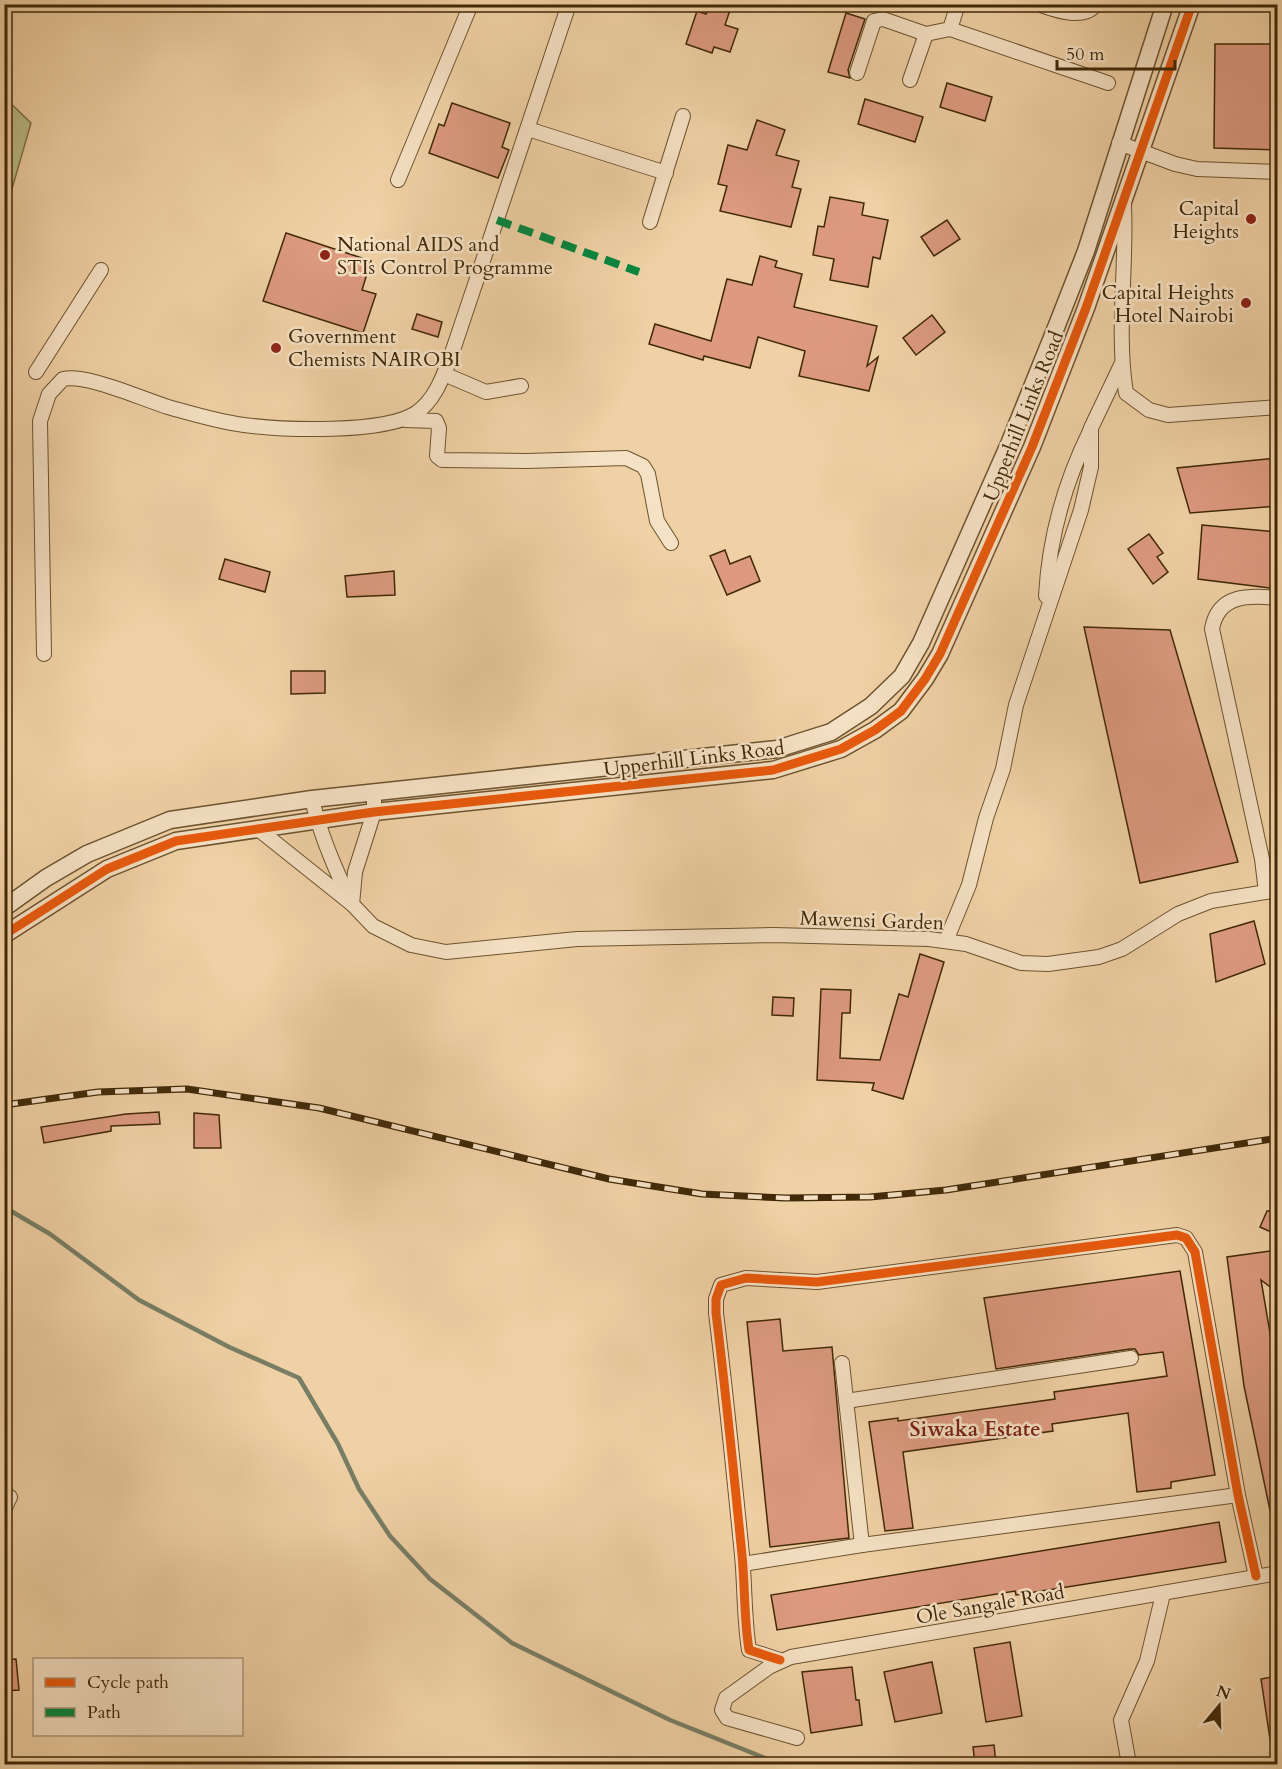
<svg xmlns="http://www.w3.org/2000/svg" width="1282" height="1769" viewBox="0 0 1282 1769" font-family="Cardo,serif">
<style>
.green{fill:#babc86;stroke:#7d7247;stroke-width:1.5}
.lines{fill:none;stroke-linecap:round;stroke-linejoin:round}
.stream{stroke:#777e65;stroke-width:4.5}
.building{fill:#dd9a7f;stroke:#402908;stroke-width:1.5}
.minor-casing{stroke:#6c532f;stroke-width:16}
.tertiary-casing{stroke:#6c532f;stroke-width:19}
.minor{stroke:#f5e1c4;stroke-width:14}
.tertiary{stroke:#f5e1c4;stroke-width:16}
.rail-casing{stroke:#402908;stroke-width:7}
.rail{stroke:#f5e1c4;stroke-width:4.5;stroke-dasharray:14;stroke-linecap:butt}
.quiet{stroke:#00873e;stroke-width:8;stroke-dasharray:15 8;stroke-linecap:butt}
.cycleway-casing{stroke:#f5e1c4;stroke-width:13}
.cycleway{stroke:#e8590c;stroke-width:9}
.poi-dot{fill:#8f2418;stroke:#f5e1c4;stroke-width:2}
.labels{text-anchor:middle;stroke-width:5;stroke-linejoin:round;paint-order:stroke}
.poi-label{font-size:20px;fill:#402908;stroke:#f5e1c4;text-anchor:end}
.street-label{font-size:20px;fill:#402908;stroke:#f5e1c4}
.neighbourhood-label{font-size:21px;font-weight:bold;fill:#7a1f14;stroke:#f5e1c4}
</style>
<rect width="100%" height="100%" fill="#f0d1a5"/>
<filter id="stains"><feTurbulence type="fractalNoise" baseFrequency=".00333" numOctaves="4"/><feColorMatrix values="0 0 0 0 .2 0 0 0 0 .09 0 0 0 0 .02 0 0 0 .5 -.17"/></filter>
<radialGradient id="worn" r=".72"><stop offset=".6" stop-color="#630" stop-opacity="0"/><stop offset="1" stop-color="#630" stop-opacity=".3"/></radialGradient>
<polygon class="green" points="5,98 31,123 5,213"/>
<g class="lines">
<polyline class="stream" points="4,1207 50,1234 139,1300 229,1347 299,1378 338,1444 359,1489 390,1536 430,1579 512,1643 670,1720 780,1764"/>
</g>
<g class="building">
<polygon points="710,4 732,4 725,25 738,29 730,52 714,47 712,53 686,44 697,11 706,14"/>
<polygon points="846,13 865,19 848,70 850,78 828,72"/>
<polygon points="1215,44 1278,44 1278,150 1214,148"/>
<polygon points="947,83 992,97 985,121 940,107"/>
<polygon points="865,99 923,117 915,142 858,124"/>
<polygon points="452,103 510,123 502,147 509,150 498,178 429,153 439,124 444,126"/>
<polygon points="757,120 785,130 776,155 799,161 792,187 801,189 791,227 720,211 727,186 718,184 728,145 747,150"/>
<polygon points="830,197 864,203 862,215 888,220 880,259 873,257 868,287 830,280 834,259 813,255 818,226 824,227"/>
<polygon points="947,220 960,239 934,256 921,237"/>
<polygon points="286,233 371,261 362,290 376,294 363,333 263,301"/>
<polygon points="760,256 777,261 775,267 802,274 794,307 877,326 867,366 878,357 869,391 799,376 805,351 758,337 750,368 704,356 703,360 649,344 655,324 711,341 727,279 752,285"/>
<polygon points="417,314 442,322 438,337 412,329"/>
<polygon points="932,315 945,332 916,355 903,338"/>
<polygon points="1278,458 1278,506 1190,513 1177,468"/>
<polygon points="1202,525 1278,532 1278,589 1198,579"/>
<polygon points="1149,534 1163,553 1157,557 1168,572 1153,584 1128,549"/>
<polygon points="725,550 730,564 750,556 760,581 727,595 710,556"/>
<polygon points="225,559 270,572 265,592 219,579"/>
<polygon points="394,571 395,595 347,597 345,576"/>
<polygon points="1084,627 1170,630 1238,862 1140,883"/>
<polygon points="291,671 325,671 325,693 291,694"/>
<polygon points="1254,921 1265,964 1216,982 1210,934"/>
<polygon points="920,954 944,962 903,1099 872,1090 874,1083 817,1080 821,989 851,990 850,1013 842,1013 840,1058 880,1060 899,994 908,997"/>
<polygon points="773,997 794,998 793,1016 772,1015"/>
<polygon points="159,1112 160,1124 111,1126 111,1131 44,1143 41,1127 126,1114"/>
<polygon points="194,1113 219,1115 221,1148 194,1148"/>
<polygon points="1267,1211 1278,1211 1278,1235 1260,1227"/>
<polygon points="1278,1250 1278,1293 1261,1280 1278,1380 1278,1520 1272,1520 1244,1386 1227,1257"/>
<polygon points="1180,1271 1215,1475 1171,1482 1171,1488 1137,1492 1128,1413 1052,1424 1053,1431 903,1452 913,1528 885,1531 869,1422 898,1418 898,1421 1055,1399 1054,1392 1167,1376 1163,1352 1139,1355 1135,1349 1130,1349 996,1369 984,1298"/>
<polygon points="780,1319 783,1351 832,1347 849,1538 770,1547 747,1322"/>
<polygon points="1219,1522 1226,1562 1016,1595 1015,1591 777,1630 771,1595"/>
<polygon points="1010,1642 1022,1716 986,1722 974,1648"/>
<polygon points="16,1659 19,1690 4,1691 4,1660"/>
<polygon points="932,1662 942,1713 895,1722 884,1672"/>
<polygon points="852,1667 856,1700 859,1700 862,1725 811,1733 802,1672"/>
<polygon points="1278,1676 1278,1738 1270,1739 1261,1679"/>
<polygon points="994,1745 996,1764 975,1764 973,1747"/>
</g>
<g class="lines">
<g class="minor-casing">
<g id="minor">
<path d="M1038,4C1054,10 1085,21 1096,4"/>
<polyline points="950,29 1108,83"/>
<polyline points="857,73 874,21 883,19 926,34"/>
<polyline points="910,80 926,34 950,29 958,4"/>
<polyline points="528,129 666,173"/>
<polyline points="1119,143 1175,164 1197,169 1278,172"/>
<polyline points="398,180 471,4"/>
<path d="M1124,205C1127,268 1116,331 1126,393L1149,410L1168,415L1278,407"/>
<polyline points="650,222 683,116"/>
<polyline points="36,372 101,270"/>
<polyline points="444,374 486,392 521,386"/>
<polyline points="405,420 436,421 439,428 437,456 442,460 527,461 626,458 643,466 648,474 657,521 671,543"/>
<path d="M1046,596C1049,539 1065,482 1090,431"/>
<path d="M44,654L40,421L49,394L63,379C88,374 142,399 168,407C193,414 219,422 244,425C283,430 384,434 416,413C434,401 442,379 450,359L569,4"/>
<path d="M312,799C320,835 335,869 351,902"/>
<polyline points="258,829 352,904 373,926 411,945 446,952 577,939 773,935 929,939 966,944 1021,963 1048,964 1099,957 1122,949 1178,914 1211,901 1278,890"/>
<path d="M1266,892L1262,859L1212,629C1218,594 1249,595 1278,598"/>
<polyline points="352,904 355,872 374,812 374,792"/>
<polyline points="946,941 969,885 986,818 1003,769 1016,705 1081,510 1091,467 1091,428 1122,363"/>
<polyline points="842,1363 862,1545"/>
<polyline points="846,1401 1131,1358"/>
<polyline points="4,1510 10,1497"/>
<polyline points="743,1564 862,1545 1238,1495"/>
<path d="M780,1660L749,1650C744,1619 745,1587 742,1555C734,1474 726,1394 716,1313V1299L721,1285L746,1278L817,1282L1177,1235L1186,1238L1195,1252L1238,1495L1256,1576"/>
<polyline points="797,1738 727,1718 722,1710 726,1698 769,1667 791,1657 1278,1573"/>
<polyline points="1129,1764 1121,1720 1147,1661 1163,1594"/>
</g>
</g>
<g class="tertiary-casing">
<g id="tertiary">
<polyline points="4,908 46,878 87,854 170,820 312,799 777,749 831,732 871,706 902,676 921,643 1009,444 1057,325 1086,251 1165,4"/>
<polyline points="4,935 107,869 176,841 374,812 773,770 841,749 875,730 901,711 925,679 940,654 1032,447 1086,308 1192,4"/>
</g>
</g>
<use href="#minor" class="minor"/>
<use href="#tertiary" class="tertiary"/>
<g class="rail-casing">
<polyline id="rail" points="4,1105 98,1092 187,1089 319,1108 609,1179 702,1194 785,1198 870,1197 946,1190 1278,1138"/>
</g>
<use href="#rail" class="rail"/>
<polyline class="quiet" points="497,220 639,272"/>
<g class="cycleway-casing">
<g id="cycleway">
<polyline points="4,935 107,869 176,841 374,812 773,770 841,749 875,730 901,711 925,679 940,654 1032,447 1086,308 1192,4"/>
<path d="M780,1660L749,1650C744,1619 745,1587 742,1555C734,1474 726,1394 716,1313V1299L721,1285L746,1278L817,1282L1177,1235L1186,1238L1195,1252L1238,1495L1256,1576"/>
</g>
</g>
<use href="#cycleway" class="cycleway"/>
</g>
<g class="poi-dot">
<circle cx="1251" cy="219" r="6"/>
<circle cx="325" cy="255" r="6"/>
<circle cx="1246" cy="303" r="6"/>
<circle cx="276" cy="348" r="6"/>
</g>
<g class="labels">
<g class="poi-label">
<text x="1239" y="215">Capital<tspan x="1239" dy="23">Heights</tspan></text>
<text x="337" y="251" text-anchor="start">National AIDS and<tspan x="337" dy="23">STIs Control Programme</tspan></text>
<text x="1234" y="299">Capital Heights<tspan x="1234" dy="23">Hotel Nairobi</tspan></text>
<text x="288" y="343" text-anchor="start">Government<tspan x="288" dy="23">Chemists NAIROBI</tspan></text>
</g>
<g class="street-label">
<text transform="translate(1023 416) rotate(-68)" y="7">Upperhill Links Road</text>
<text transform="translate(694 758) rotate(-7)" y="7">Upperhill Links Road</text>
<text transform="translate(872 920) rotate(2)" y="7">Mawensi Garden</text>
<text transform="translate(990 1604) rotate(-10)" y="7">Ole Sangale Road</text>
</g>
<g class="neighbourhood-label">
<text x="975" y="1436">Siwaka Estate</text>
</g>
</g>
<rect width="1282" height="1769" fill="none" stroke="#f0d1a5" stroke-width="24"/>
<rect x="6" y="6" width="1270" height="1757" fill="none" stroke="#402908" stroke-width="3"/>
<rect x="12" y="12" width="1258" height="1745" fill="none" stroke="#402908" stroke-width="1.5"/>
<rect x="33" y="1658" width="210" height="78" fill="#f5e1c4" stroke="#ad9779" stroke-width="1.5"/>
<rect x="45" y="1678" width="30" height="9" fill="#e8590c" stroke="#ad9779" stroke-width="1.5"/>
<text x="87" y="1688" font-size="18" fill="#402908">Cycle path</text>
<rect x="45" y="1708" width="30" height="9" fill="#00873e" stroke="#ad9779" stroke-width="1.5"/>
<text x="87" y="1718" font-size="18" fill="#402908">Path</text>
<g transform="translate(1219 1706) rotate(19)" stroke="#f5e1c4" stroke-width="4.5" paint-order="stroke">
<path d="M0-4.5L10 22L0 15L-10 22Z" fill="#402908"/>
<text y="-9" font-size="16" font-weight="bold" text-anchor="middle" fill="#402908">N</text>
</g>
<path d="M1057 60v9h118v-9" fill="none" stroke="#402908" stroke-width="3"/>
<text x="1066" y="60" font-size="18" fill="#402908" stroke="#f5e1c4" stroke-width="4.5" paint-order="stroke">50 m</text>
<rect width="100%" height="100%" filter="url(#stains)"/>
<rect width="100%" height="100%" fill="url(#worn)"/>
</svg>
